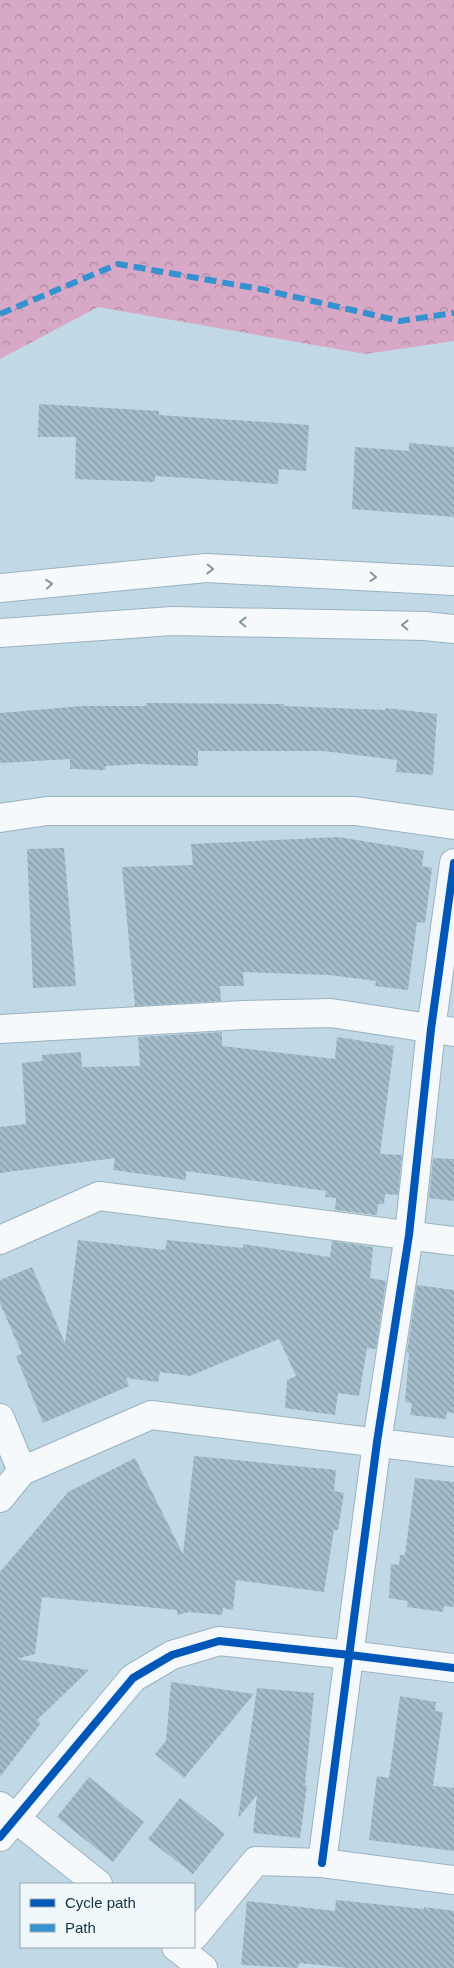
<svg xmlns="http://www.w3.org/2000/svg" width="454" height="1968" viewBox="0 0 454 1968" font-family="Helvetica,sans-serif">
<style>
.forest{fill:url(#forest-crowns)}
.building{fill:url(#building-back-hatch)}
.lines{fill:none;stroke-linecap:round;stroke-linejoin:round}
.street-casing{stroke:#9ab2c0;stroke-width:30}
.secondary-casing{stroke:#9ab2c0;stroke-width:30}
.street{stroke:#f6f9fb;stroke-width:28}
.secondary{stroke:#f6f9fb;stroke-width:28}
.quiet{stroke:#3691d1;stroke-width:6;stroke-dasharray:12 6;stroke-linecap:butt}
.cycleway-casing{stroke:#f0f7fb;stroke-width:11}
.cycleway{stroke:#0057b8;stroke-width:8}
.oneway{stroke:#84959e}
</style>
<defs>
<pattern id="forest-crowns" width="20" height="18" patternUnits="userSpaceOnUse" patternTransform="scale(1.25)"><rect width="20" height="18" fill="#d8a9c6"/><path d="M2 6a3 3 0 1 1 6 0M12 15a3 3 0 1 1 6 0" fill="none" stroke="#ae8aa2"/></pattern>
<pattern id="building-back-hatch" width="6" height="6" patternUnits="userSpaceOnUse" patternTransform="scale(1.25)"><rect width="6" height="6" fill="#a5bdcb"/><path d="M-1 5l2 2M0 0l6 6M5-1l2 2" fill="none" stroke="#859aa6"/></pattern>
</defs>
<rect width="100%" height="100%" fill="#c1d8e6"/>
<polygon class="forest" points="0,0 454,0 454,341 365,354 98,307 0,359"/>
<g class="building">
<polygon points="39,404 159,411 159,415 309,425 306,471 279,469 278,484 155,476 155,482 75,479 76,437 38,437"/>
<polygon points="409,443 454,447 454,517 352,509 355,447 409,451"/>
<polygon points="146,703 284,704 284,706 385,710 386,708 437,714 433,775 396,772 397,760 323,751 198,751 198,766 138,764 106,766 105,770 70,769 70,759 0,763 0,713 82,706 146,706"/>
<polygon points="338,837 424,851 422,866 432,868 425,923 417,922 408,990 375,986 376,981 329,975 243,972 244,986 220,986 221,1001 135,1006 122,867 193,865 191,844"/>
<polygon points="64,848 76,986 33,988 27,849"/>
<polygon points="222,1032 222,1046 335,1059 337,1037 394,1046 380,1154 402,1155 398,1195 385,1194 384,1204 378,1204 377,1215 335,1210 336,1198 325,1197 326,1191 186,1171 186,1180 113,1170 115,1158 0,1173 0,1127 26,1124 22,1063 42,1061 42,1055 81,1052 82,1067 140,1066 138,1037"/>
<polygon points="433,1158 454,1159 454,1201 429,1198"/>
<polygon points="78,1240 165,1250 167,1240 243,1248 243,1244 330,1257 332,1241 373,1247 370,1278 386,1281 376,1349 367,1348 359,1396 338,1393 335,1415 285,1408 287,1380 296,1376 279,1339 190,1376 160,1372 158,1382 126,1378 129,1386 43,1423 16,1356 22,1354 0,1303 0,1280 32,1267 65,1343"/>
<polygon points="417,1285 454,1290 454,1413 447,1412 446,1419 410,1415 412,1403 405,1402 409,1353 407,1352"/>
<polygon points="194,1456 336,1470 334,1491 344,1493 338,1530 334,1530 324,1592 236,1580 233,1610 223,1608 222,1615 189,1612 177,1615 177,1610 42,1597 35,1654 17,1659 89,1670 37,1720 41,1723 0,1777 0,1572 68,1492 135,1458 183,1554"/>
<polygon points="415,1478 454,1482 454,1607 444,1606 443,1612 407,1607 408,1601 389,1598 391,1564 399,1565 400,1555 405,1555"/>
<polygon points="171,1682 254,1694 184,1778 155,1754 166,1741"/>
<polygon points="257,1688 314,1693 305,1785 307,1786 300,1838 253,1833 257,1795 238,1818"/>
<polygon points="400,1696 436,1702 435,1711 443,1712 433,1786 454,1788 454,1851 369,1840 377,1776 389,1778"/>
<polygon points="89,1777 144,1822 113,1862 57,1817"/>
<polygon points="180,1798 225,1834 193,1874 148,1839"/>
<polygon points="336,1900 424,1909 424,1907 454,1911 454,1968 348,1968 299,1963 298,1968 241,1965 247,1901 335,1911"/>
</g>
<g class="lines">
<g class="street-casing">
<g id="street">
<polyline points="0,818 47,811 355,811 454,825"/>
<polyline points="0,1029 244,1015 331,1013 454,1032"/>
<polyline points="0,1240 99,1196 454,1241"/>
<polyline points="0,1418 22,1471"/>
<polyline points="0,1498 22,1471 151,1415 454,1452"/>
<polyline points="0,1806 98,1884"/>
<polyline points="0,1837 133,1678 172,1655 219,1641 350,1655 454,1668"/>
<polyline points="322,1863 377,1442 409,1235 431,1029 454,863"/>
<polyline points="194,1936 256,1861 322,1863 454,1880"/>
<polyline points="176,1947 203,1968"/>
</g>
</g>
<g class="secondary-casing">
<g id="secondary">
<polyline points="0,588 206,568 454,581"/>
<polyline points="0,633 173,621 425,626 454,629"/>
</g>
</g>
<use href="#street" class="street"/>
<use href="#secondary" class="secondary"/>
<polyline class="quiet" points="0,314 118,264 260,289 400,321 454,313"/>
<g class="cycleway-casing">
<g id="cycleway">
<polyline points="0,1837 133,1678 172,1655 219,1641 350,1655 454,1668"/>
<polyline points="322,1863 377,1442 409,1235 431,1029 454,863"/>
</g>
</g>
<use href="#cycleway" class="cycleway"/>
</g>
<defs><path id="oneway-chevron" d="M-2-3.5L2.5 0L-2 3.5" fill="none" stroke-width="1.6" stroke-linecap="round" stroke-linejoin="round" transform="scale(1.25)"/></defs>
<g class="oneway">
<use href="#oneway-chevron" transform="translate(210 569) rotate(1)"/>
<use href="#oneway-chevron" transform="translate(373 577) rotate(3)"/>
<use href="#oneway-chevron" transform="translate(49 584) rotate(-6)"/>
<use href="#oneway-chevron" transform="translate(243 622) rotate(-179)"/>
<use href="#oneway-chevron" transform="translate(405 625) rotate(-179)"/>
</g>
<rect x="20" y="1883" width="175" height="65" fill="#f0f7fb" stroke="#97a8b1"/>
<rect x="30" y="1899" width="25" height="8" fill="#0057b8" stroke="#97a8b1"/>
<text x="65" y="1908" font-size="15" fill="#123142">Cycle path</text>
<rect x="30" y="1924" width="25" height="8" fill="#3691d1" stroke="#97a8b1"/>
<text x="65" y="1933" font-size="15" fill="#123142">Path</text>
</svg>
